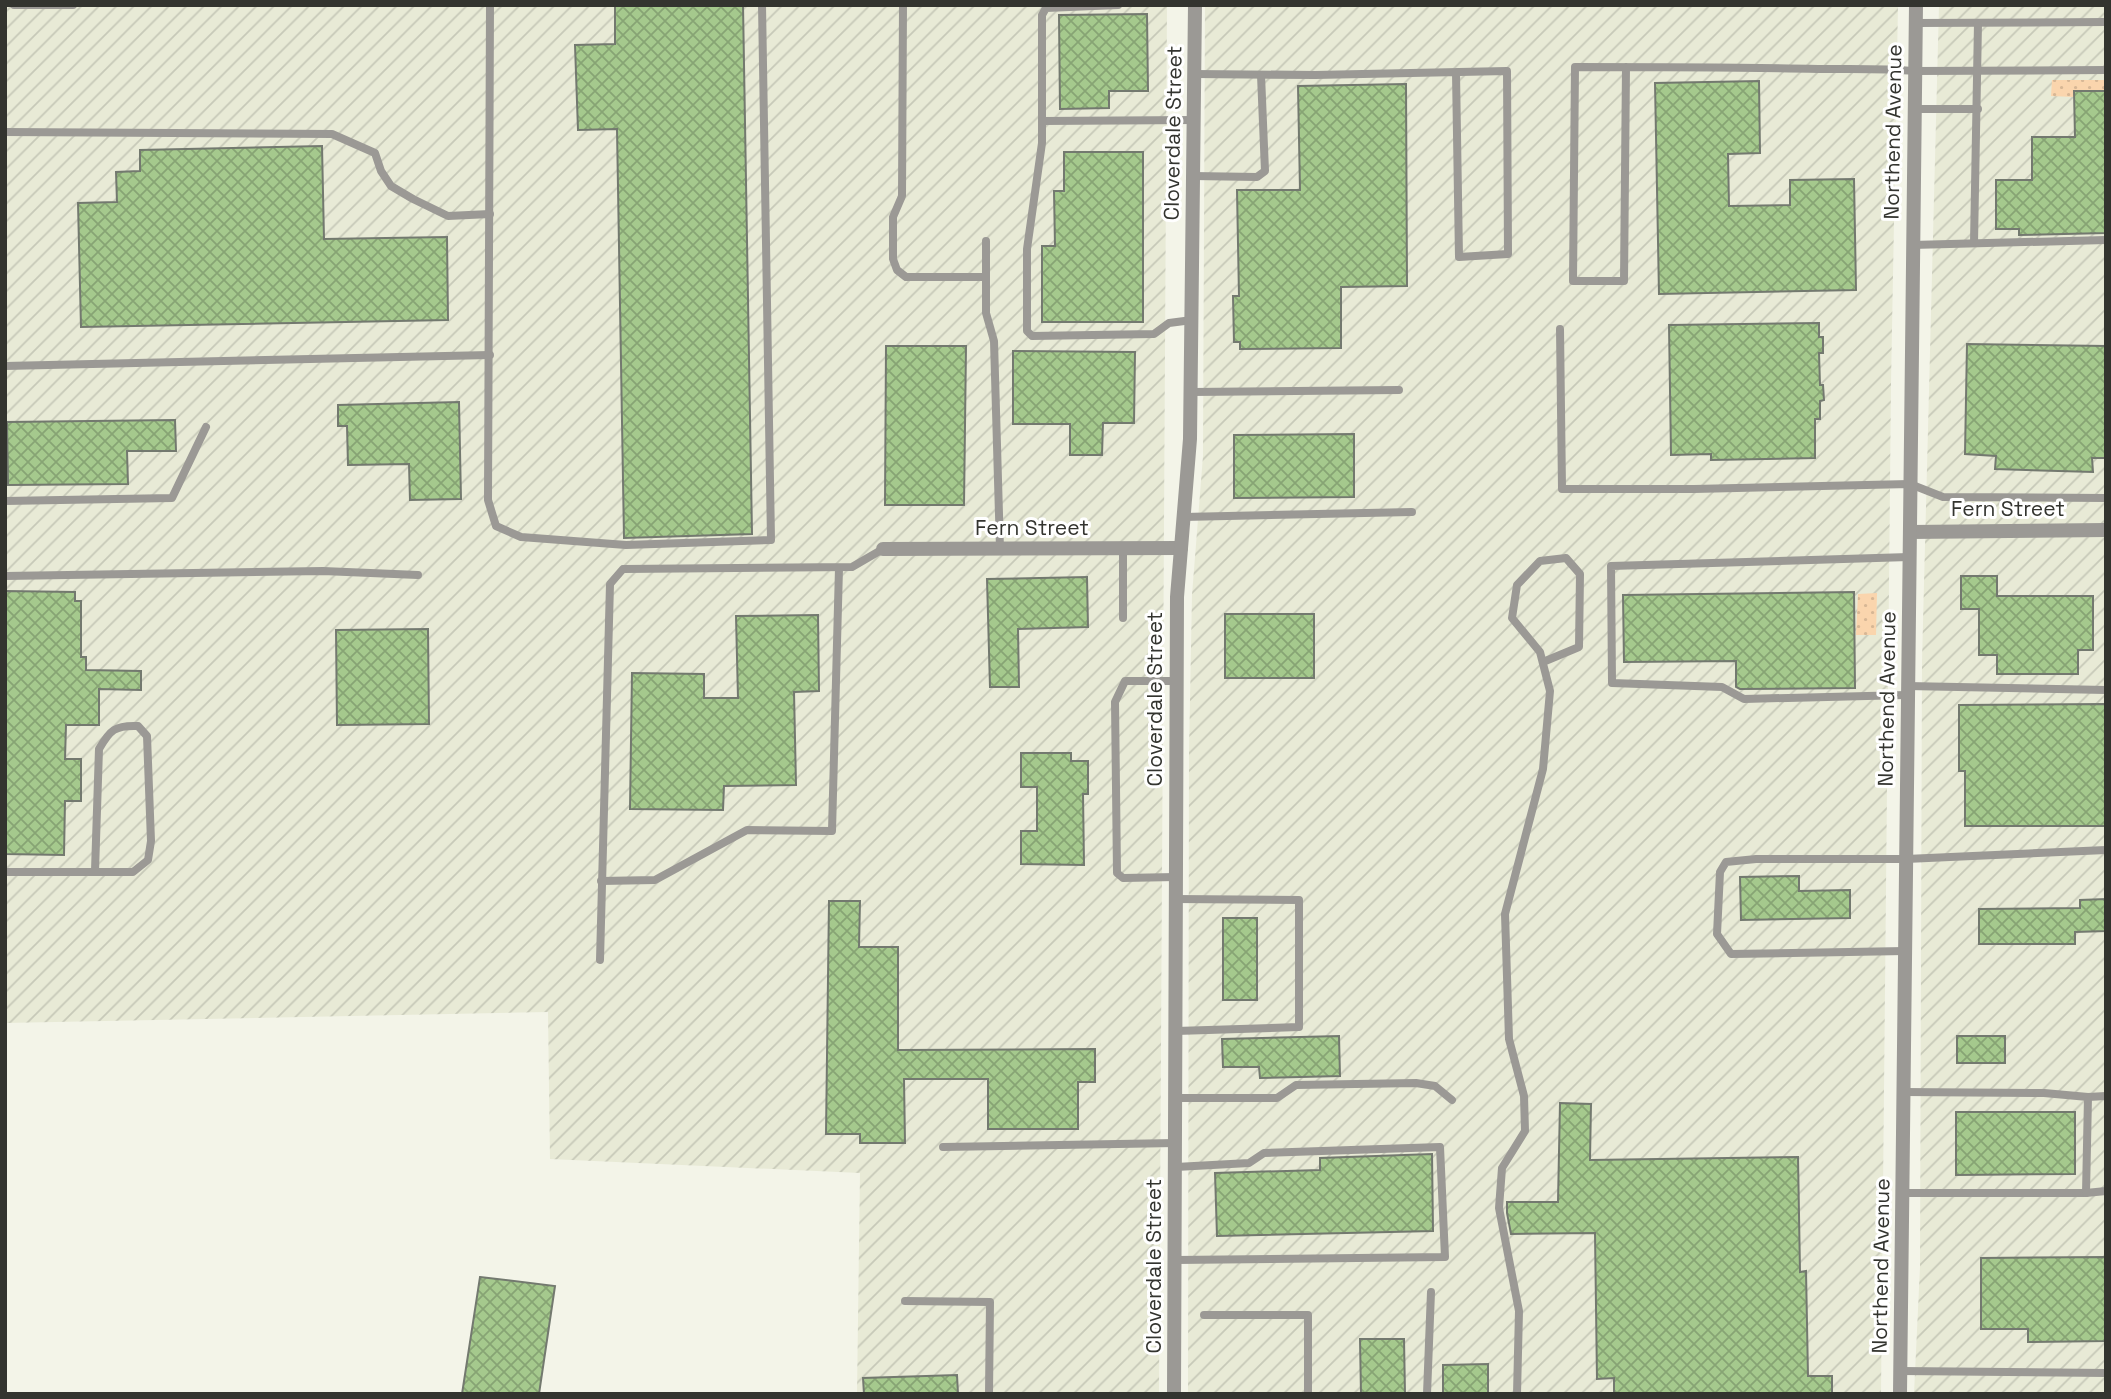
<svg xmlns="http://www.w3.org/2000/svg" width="2111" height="1399" viewBox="0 0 2111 1399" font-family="'Space Grotesk',sans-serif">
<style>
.industrial{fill:url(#industrial-furrows)}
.grass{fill:url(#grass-dots)}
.building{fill:url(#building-cross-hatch);stroke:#73796f;stroke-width:2}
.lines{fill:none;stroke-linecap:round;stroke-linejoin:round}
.service{stroke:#9b9995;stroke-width:8}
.minor{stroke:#9b9995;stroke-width:14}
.labels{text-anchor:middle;stroke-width:6;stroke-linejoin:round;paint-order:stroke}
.street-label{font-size:21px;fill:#33342f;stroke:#fff}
</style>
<defs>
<pattern id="industrial-furrows" width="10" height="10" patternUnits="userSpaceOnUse" patternTransform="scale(1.75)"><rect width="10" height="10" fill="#e8ead6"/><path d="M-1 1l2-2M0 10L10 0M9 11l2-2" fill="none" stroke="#c7c9b8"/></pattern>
<pattern id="grass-dots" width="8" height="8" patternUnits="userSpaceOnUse" patternTransform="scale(1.75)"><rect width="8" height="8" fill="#fad5ad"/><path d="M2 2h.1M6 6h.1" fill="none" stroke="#d7b795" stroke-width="1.8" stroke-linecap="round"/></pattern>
<pattern id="building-cross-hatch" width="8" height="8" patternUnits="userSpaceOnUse" patternTransform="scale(1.75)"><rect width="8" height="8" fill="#a5c98d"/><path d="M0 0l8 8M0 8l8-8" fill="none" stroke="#87a474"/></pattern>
</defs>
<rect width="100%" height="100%" fill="#f3f4e8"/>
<g class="industrial">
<polygon points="5,5 1167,5 1159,1394 857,1394 860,1173 550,1159 548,1012 5,1023"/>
<polygon points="1205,5 1898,5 1891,384 1881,1394 1188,1394 1189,752 1192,595 1203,456"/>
<polygon points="1939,5 2106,5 2106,1394 1914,1394 1920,1267 1922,661"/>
</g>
<g class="grass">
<polygon points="2052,80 2106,80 2106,91 2075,91 2074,97 2051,96"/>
<polygon points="1877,593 1876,635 1856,635 1858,594"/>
</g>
<g class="building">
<polygon points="615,5 743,5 752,534 624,538 617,129 578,130 575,45 615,44"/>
<polygon points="1147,14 1148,91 1109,91 1109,108 1060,109 1059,15"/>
<polygon points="1759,81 1760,153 1728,154 1729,206 1790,205 1790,180 1854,179 1856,290 1659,294 1655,83"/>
<polygon points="1406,84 1407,286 1341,287 1341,348 1240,349 1240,342 1234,342 1233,296 1239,296 1237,190 1300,190 1298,86"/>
<polygon points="2074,91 2106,91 2106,233 2019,235 2019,229 1996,229 1996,180 2032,180 2032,137 2075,137"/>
<polygon points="322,146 324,239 447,237 448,320 81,327 78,203 117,202 116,172 140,171 140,150"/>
<polygon points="1064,152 1143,152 1143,322 1042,322 1042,246 1055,246 1054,191 1064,191"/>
<polygon points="1819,323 1819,337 1823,337 1823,353 1819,353 1820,385 1823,385 1824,400 1820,401 1820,419 1815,419 1815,458 1711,460 1711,454 1671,455 1669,325"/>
<polygon points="1967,344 2106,346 2106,458 2092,458 2093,472 1995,469 1996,456 1965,454"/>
<polygon points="886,346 966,346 964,505 885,505"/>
<polygon points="1013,351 1135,352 1134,423 1103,423 1102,455 1070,455 1070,424 1013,424"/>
<polygon points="459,402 461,499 410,500 409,464 348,465 347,426 338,426 338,405"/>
<polygon points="175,420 176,451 127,451 128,484 8,485 7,422"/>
<polygon points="1354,434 1354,497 1234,498 1234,435"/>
<polygon points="1961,576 1997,576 1997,596 2093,596 2093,650 2078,650 2078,674 1997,674 1997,655 1979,655 1979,609 1961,609"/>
<polygon points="1087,577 1088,627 1018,629 1019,687 990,687 987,579"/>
<polygon points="5,591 75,592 75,601 81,601 81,657 86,657 86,670 141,671 141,690 99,689 99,725 66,725 65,759 81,759 81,801 65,801 64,855 5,854"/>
<polygon points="1854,592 1855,688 1740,689 1736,687 1736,661 1624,662 1623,595"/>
<rect x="1225" y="614" width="89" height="64"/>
<polygon points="818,615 819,691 794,692 796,785 724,786 723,810 630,809 632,673 704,674 704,698 738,698 736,616"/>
<polygon points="428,629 429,724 337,725 336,630"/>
<polygon points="2106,704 2106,826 1965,826 1965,771 1959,771 1959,705"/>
<polygon points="1021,753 1071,753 1071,761 1088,761 1088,794 1083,794 1084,865 1021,864 1021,831 1037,831 1037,787 1021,787"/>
<polygon points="1799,876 1799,891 1850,890 1850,918 1741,920 1740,877"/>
<polygon points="2106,899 2106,931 2075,932 2075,944 1979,944 1979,909 2080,908 2080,900"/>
<polygon points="829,901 860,901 859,947 898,947 898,1050 1095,1049 1095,1082 1078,1082 1078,1129 988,1129 988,1079 904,1079 905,1143 860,1143 860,1134 826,1134"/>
<rect x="1223" y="918" width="34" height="82"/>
<polygon points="1339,1036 1340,1076 1260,1078 1259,1067 1223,1067 1222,1039"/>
<rect x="1957" y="1036" width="48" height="27"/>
<polygon points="1560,1103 1591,1104 1590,1160 1798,1157 1800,1272 1806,1271 1808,1376 1832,1376 1832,1394 1614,1394 1614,1378 1597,1379 1595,1233 1511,1234 1507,1213 1507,1202 1558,1202"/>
<polygon points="1956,1112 2075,1112 2075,1174 1956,1175"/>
<polygon points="1432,1154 1433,1231 1217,1236 1215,1173 1320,1170 1320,1158"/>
<polygon points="2106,1257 2106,1341 2028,1342 2028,1329 1981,1329 1981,1258"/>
<polygon points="480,1277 555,1286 539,1394 462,1394"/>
<polygon points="1360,1339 1404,1339 1405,1394 1361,1394"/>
<polygon points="1488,1364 1488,1394 1443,1394 1443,1365"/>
<polygon points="957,1375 958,1394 864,1394 863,1378"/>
</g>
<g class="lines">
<g class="service">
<polyline points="14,5 73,5"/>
<polyline points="490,5 488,500 496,526 521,537 626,545 771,540 762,5"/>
<polyline points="903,5 902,196 893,217 893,259 897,270 906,277 986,277"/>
<polyline points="1118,5 1046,8 1042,15 1042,143 1027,249 1027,331 1032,336 1154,334 1169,323 1192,320"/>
<polyline points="1916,23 2106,22"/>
<path d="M1626,67L1624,281H1573L1575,67C1656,67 1737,67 1818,69C1851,69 1883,68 1915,71L2106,70"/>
<polyline points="1195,74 1315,75 1507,71 1508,254 1459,257 1456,73"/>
<polyline points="1915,109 1978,109"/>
<polyline points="1042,121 1194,120"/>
<polyline points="5,132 332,134 375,153 381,171 391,186 413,199 448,216 490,214"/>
<polyline points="1193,176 1257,177 1265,171 1261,75"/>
<polyline points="986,241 986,313 994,341 1000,549"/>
<polyline points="1974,243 1978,23"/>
<polyline points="1912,245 2106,240"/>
<polyline points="1560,329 1562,489 1694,489 1910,484 1943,497 2106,498"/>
<polyline points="5,366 490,355"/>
<polyline points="1191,392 1399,390"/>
<polyline points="5,501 172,498 206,427"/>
<polyline points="1183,517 1412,512"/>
<polyline points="5,576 323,571 418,575"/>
<polyline points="1123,618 1123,548"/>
<polyline points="1907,686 2106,690"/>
<polyline points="1907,695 1744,699 1722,687 1612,683 1611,566 1909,557"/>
<path d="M5,872H133L148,860L151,841L147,736L138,726C115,725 110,730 99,749L95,871"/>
<polyline points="1176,877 1123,878 1117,873 1115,702 1125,681 1176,681"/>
<polyline points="601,881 655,880 747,830 832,831 839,568"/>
<polyline points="1175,899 1299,900 1299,1027 1176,1031"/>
<polyline points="1905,951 1731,954 1717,934 1720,872 1726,862 1756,859 1906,859 2106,850"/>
<polyline points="600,960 610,584 623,569 852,567 883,549"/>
<polyline points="2088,1097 2106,1096"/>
<polyline points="1176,1098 1277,1098 1296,1085 1416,1083 1435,1086 1452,1100"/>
<polyline points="943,1147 1176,1143"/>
<polyline points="1903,1193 2086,1193 2088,1097 2044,1093 1904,1092"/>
<polyline points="2086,1193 2106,1191"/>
<polyline points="1175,1260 1445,1257 1440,1147 1264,1153 1249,1163 1176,1167"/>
<polyline points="905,1301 990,1302 989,1394"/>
<polyline points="1204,1315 1308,1315 1308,1394"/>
<polyline points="1901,1371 2106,1373"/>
<polyline points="1427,1394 1431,1292"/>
<polyline points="1517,1394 1519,1311 1499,1208 1502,1168 1525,1131 1524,1096 1509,1039 1505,914 1543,769 1550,691 1540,652 1512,618 1517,585 1540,561 1566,558 1580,574 1579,647 1543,662"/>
</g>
<g class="minor">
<polyline points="1910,532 2106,530"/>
<polyline points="883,549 1181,548"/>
<polyline points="1174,1394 1177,597 1190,439 1195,5"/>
<polyline points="1900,1394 1916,5"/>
</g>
</g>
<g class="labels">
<g class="street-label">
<text transform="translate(1893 132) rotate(-89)" y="7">Northend Avenue</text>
<text transform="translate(1173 133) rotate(-89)" y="7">Cloverdale Street</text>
<text x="2008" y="516">Fern Street</text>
<text x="1032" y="535">Fern Street</text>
<text transform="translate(1155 699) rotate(-90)" y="7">Cloverdale Street</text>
<text transform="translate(1887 699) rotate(-89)" y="7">Northend Avenue</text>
<text transform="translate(1154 1266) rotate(-90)" y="7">Cloverdale Street</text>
<text transform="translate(1881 1266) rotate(-89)" y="7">Northend Avenue</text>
</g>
</g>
<rect width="2111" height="1399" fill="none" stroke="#33342f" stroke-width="14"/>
</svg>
